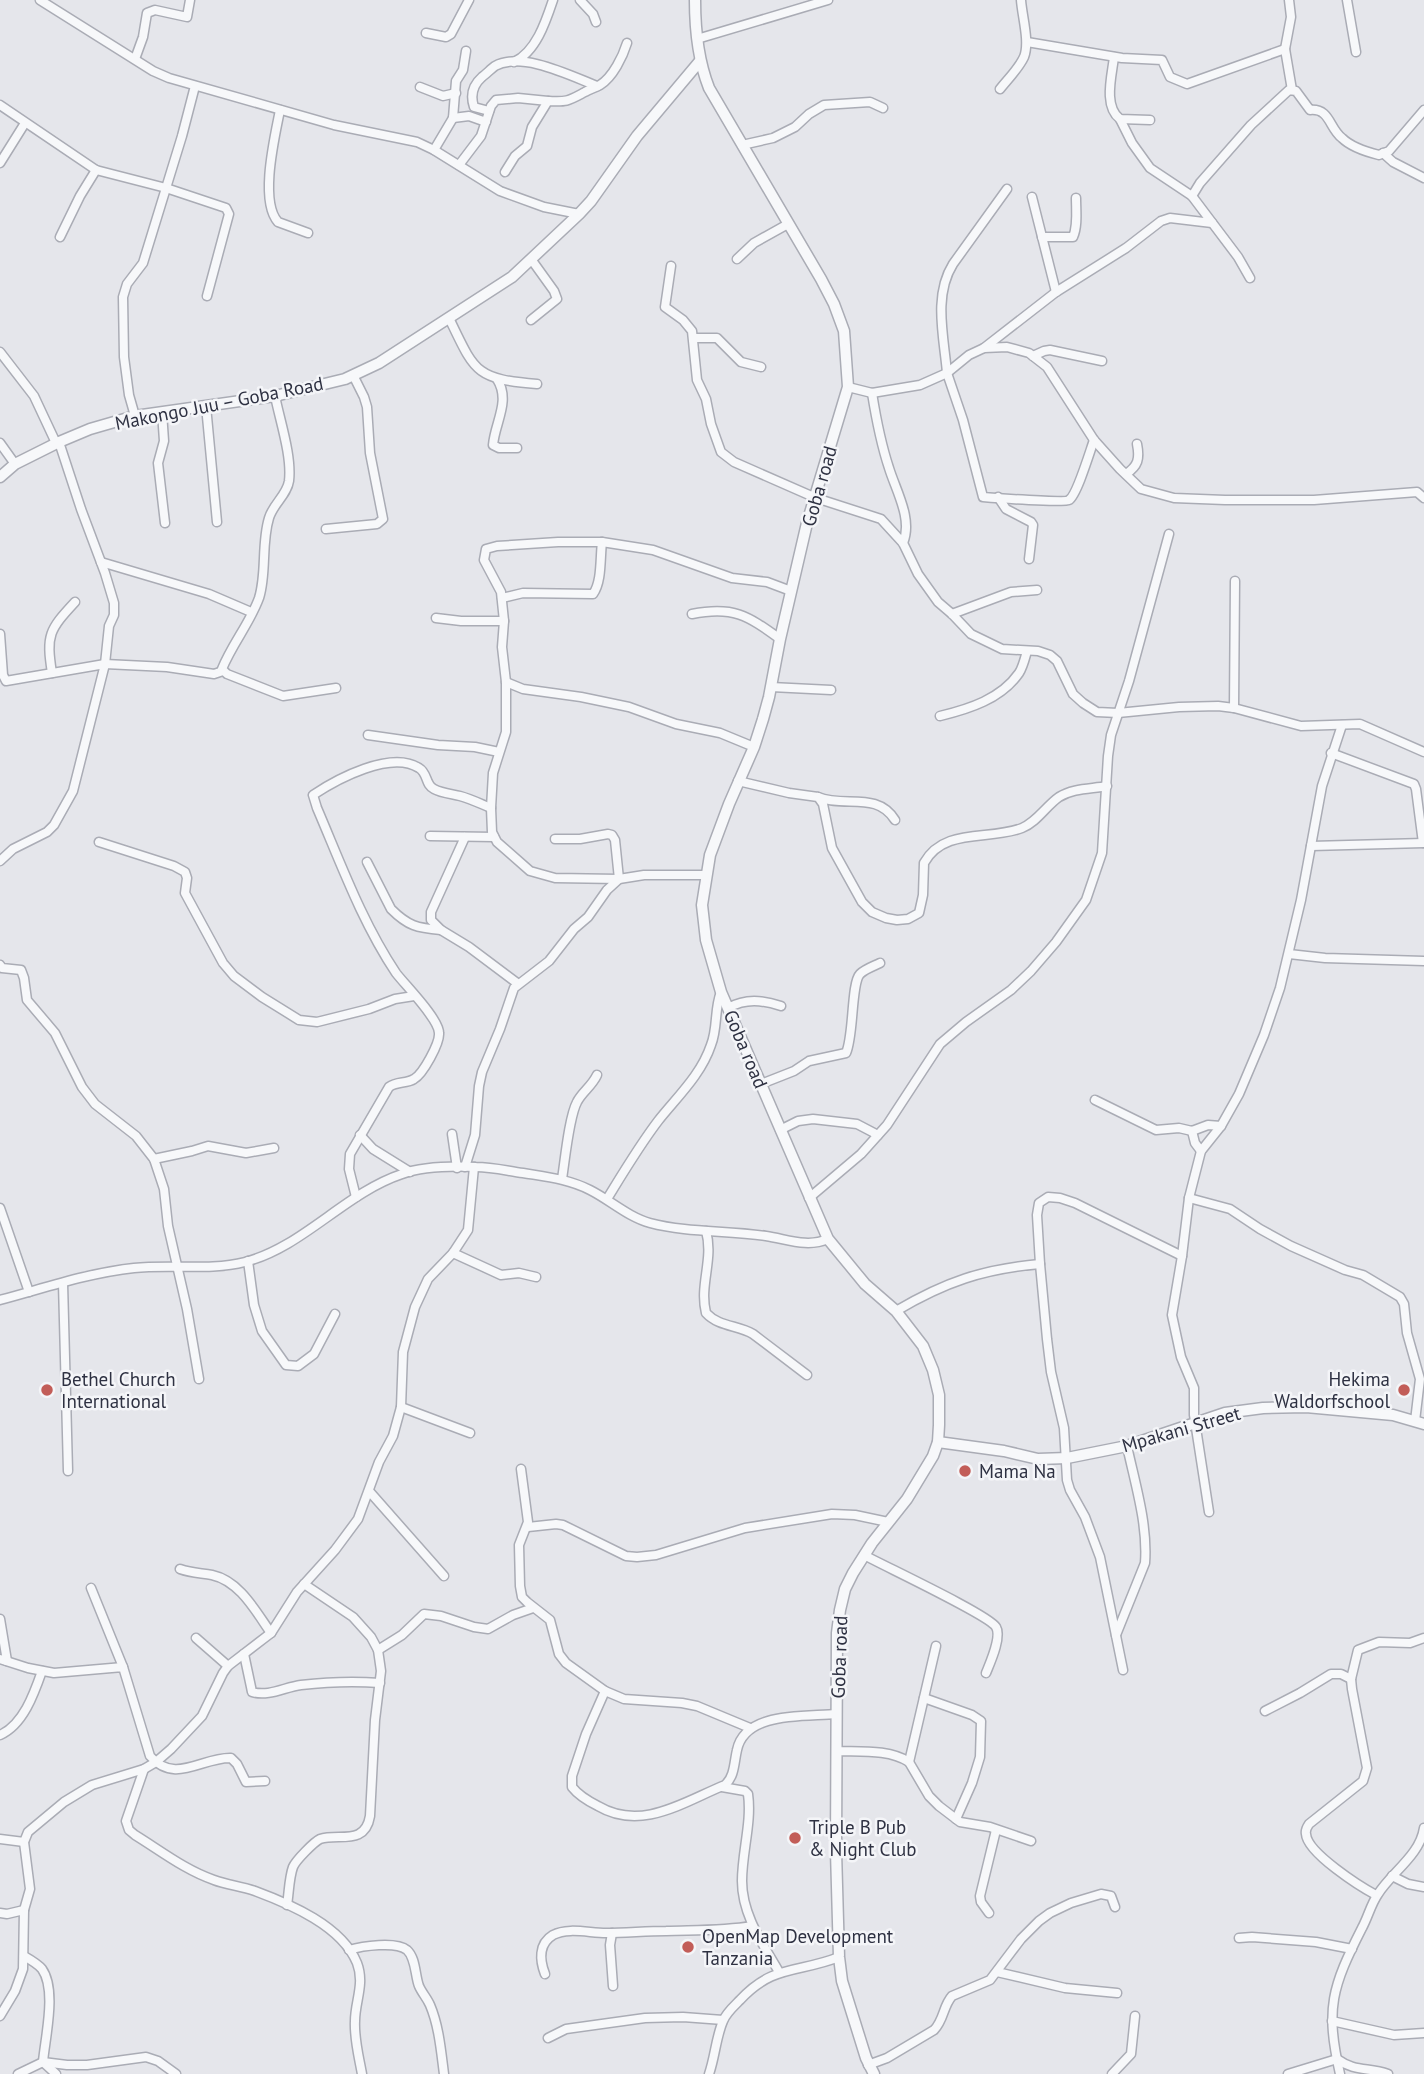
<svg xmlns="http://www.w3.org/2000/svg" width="1424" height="2074" viewBox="0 0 1424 2074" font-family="'PT Sans',sans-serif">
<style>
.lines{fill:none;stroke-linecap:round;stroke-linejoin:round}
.minor-casing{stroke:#aaacb5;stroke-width:11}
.tertiary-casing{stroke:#aaacb5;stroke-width:13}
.minor{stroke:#f7f8fa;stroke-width:8}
.tertiary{stroke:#f7f8fa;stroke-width:10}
.poi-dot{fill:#c25d58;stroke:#f4f5f8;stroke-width:2.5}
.labels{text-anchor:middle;stroke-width:5;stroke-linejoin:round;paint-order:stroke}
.street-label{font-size:19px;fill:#2e3142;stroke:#f4f5f8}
.poi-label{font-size:19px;fill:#2e3142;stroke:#f4f5f8;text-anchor:start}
</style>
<rect width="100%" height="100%" fill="#e5e6eb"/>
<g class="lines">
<g class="minor-casing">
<g id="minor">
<polyline points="40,0 153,71 169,78 334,125 417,142 434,150 500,191 544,207 579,214"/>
<polyline points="580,0 593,14 596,22"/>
<polyline points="1289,0 1291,17 1285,49 1292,90"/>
<polyline points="1347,0 1356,52"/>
<polyline points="426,33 446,37 451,34 469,0"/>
<polyline points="697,39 828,0"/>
<polyline points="1027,42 1122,58 1162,60 1170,77 1187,84 1285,49"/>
<path d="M1114,57C1112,75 1103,106 1120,119L1150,120"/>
<polyline points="135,59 143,37 147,13 155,10 187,17 190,0"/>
<path d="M514,62C536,52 546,21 553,0"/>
<polyline points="420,87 443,96 456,93"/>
<path d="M1000,89C1008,79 1019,68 1024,57C1030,42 1022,16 1021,0"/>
<polyline points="0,105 96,170 166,188 226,208 229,214 207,296"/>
<path d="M280,110C275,136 259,201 278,222L308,233"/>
<path d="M489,111L474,107C470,95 473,85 482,77C486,74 491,69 495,66C522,51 571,76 597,86"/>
<polyline points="453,118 469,116 486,122"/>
<polyline points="1120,119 1132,143 1150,168 1192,196 1238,257 1250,278"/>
<polyline points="742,145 773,138 795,127 809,114 824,105 870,102 883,108"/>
<polyline points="434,150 453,118 456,81 463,70 466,51"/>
<polyline points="1383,153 1393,162 1424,178"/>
<polyline points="0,163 25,123"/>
<polyline points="459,165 481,136 491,106 496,100 518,98 548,101"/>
<path d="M505,172L515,156L527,146L532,127L548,101C568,102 568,101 585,92C590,89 595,88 600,85C613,77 623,56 627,43"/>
<path d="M1192,196L1200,183L1251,125L1289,90L1296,91L1310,110C1330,108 1329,128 1342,138C1351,147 1367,152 1379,155L1389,151L1424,110"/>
<polyline points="1032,197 1056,292"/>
<polyline points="60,237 80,196 96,170"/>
<path d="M1042,237H1073C1078,226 1076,210 1076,198"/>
<polyline points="531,259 554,291 557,299 531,320"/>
<polyline points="737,259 754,243 788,224"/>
<polyline points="671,266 665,307 683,320 692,331 697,380 706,399 711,424 721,452 734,462 816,498 881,519 903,543 918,574 938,602 952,614 971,634 1002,649 1038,651 1050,655 1057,661 1073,694 1083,703 1097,712 1118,713 1179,707 1218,706 1234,708 1301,726 1360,724 1424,752"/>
<path d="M449,318C475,372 475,379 537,384"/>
<polyline points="694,338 717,338 741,362 761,367"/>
<polyline points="984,348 1056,292 1126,248 1161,221 1170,218 1212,223"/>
<polyline points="0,352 34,396 56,443"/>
<polyline points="1033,356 1044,351 1050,350 1102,361"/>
<path d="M947,373L963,420L983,497C995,498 1065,503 1069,500C1077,495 1090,451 1094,440"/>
<path d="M947,373C944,337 933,296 953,264L1007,189"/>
<path d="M497,379C511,401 495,422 493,445L499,448H517"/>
<polyline points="848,387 872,393 920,385 947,373 969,355 984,348 1007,347 1029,353 1047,367 1094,440 1120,469 1141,489 1174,498 1225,500 1314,500 1417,492 1424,498"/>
<path d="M872,393C876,418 881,444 889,468C896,491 913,519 903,543"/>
<path d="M275,396C280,421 292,456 289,481C287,495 273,504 269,518C261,544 267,573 259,598C250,623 232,644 222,669L227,674L283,696L336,688"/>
<polyline points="206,406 217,522"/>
<polyline points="162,412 164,441 158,463 165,523"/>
<polyline points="135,416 129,395 124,357 123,297 127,284 143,263 182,136 195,86"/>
<polyline points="0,443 15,464"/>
<path d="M1126,474C1138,466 1140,459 1137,444"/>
<polyline points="998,497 1006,509 1031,522 1033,525 1029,559"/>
<polyline points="326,529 377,524 383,519 370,453 367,407 364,397 353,375"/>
<polyline points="101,562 209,594 251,612"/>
<path d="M502,598L523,593L593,594C602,582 600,558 602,542"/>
<path d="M692,614C733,606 747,615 780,639"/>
<polyline points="952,614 1011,592 1037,590"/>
<polyline points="436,618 461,621 504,621"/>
<polyline points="0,634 3,675 6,681 105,664 167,667 214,674 223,671"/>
<path d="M52,673C46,635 49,630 75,602"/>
<polyline points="506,682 523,689 581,697 629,707 676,724 720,733 754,747"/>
<polyline points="771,687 831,690"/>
<polyline points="1234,708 1235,581"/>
<path d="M940,716C969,709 1001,699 1019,673C1023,667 1025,658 1027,651"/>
<polyline points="368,735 438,745 475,747 499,752"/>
<polyline points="1331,753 1414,784 1416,789 1423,843"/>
<path d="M738,781L789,793L818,797L823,804L832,848L862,902L872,912L886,918L897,920L908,919L919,913L923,895L924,863C944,827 989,841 1022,828C1037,822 1046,806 1059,797C1073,788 1091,789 1107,786"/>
<path d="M818,797C845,808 877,791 895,820"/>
<polyline points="430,836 494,837"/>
<polyline points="465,837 431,912 431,920 441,930 469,947 517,983"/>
<polyline points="99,842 174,866 185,872 187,878 185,893 223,963 234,976 262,997 299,1020 317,1022 369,1009 395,999 414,996"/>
<polyline points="1311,846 1424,843"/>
<polyline points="0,861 13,849 47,832 54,825 73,791 105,664 109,626 114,615 114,603 105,573 81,509 59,442"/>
<path d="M367,862L391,909C408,926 417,928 441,930"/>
<polyline points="706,875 644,875 619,879 555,878 530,871 497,842 492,832 491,808 493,773 506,732 506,682 502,647 504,621 501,592 484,560 486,549 497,546 558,542 602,542 653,550 732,578 767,582 791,591"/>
<polyline points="1289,954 1325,958 1424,961"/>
<polyline points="0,965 2,968 21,970 24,978 27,1000 55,1033 82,1087 95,1104 136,1136 154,1159 164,1189 168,1226 187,1309 199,1379"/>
<path d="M728,1008C746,998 762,1000 781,1006"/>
<path d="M761,1084L794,1071L809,1061L846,1053C854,1036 851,983 860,974C865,969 874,966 880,963"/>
<polyline points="1095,1100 1156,1130 1179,1128 1192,1131 1208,1125 1221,1126"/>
<polyline points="780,1130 798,1121 813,1119 857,1124 878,1135"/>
<polyline points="1192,1131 1195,1143 1201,1151"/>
<polyline points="452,1134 457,1168"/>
<polyline points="360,1135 373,1149 410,1172"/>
<polyline points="154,1159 192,1151 208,1146 246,1153 274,1148"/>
<polyline points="465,1167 475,1135 479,1086 482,1072 500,1029 514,988 549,961 574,929 588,917 607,890 619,879 615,840 612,835 608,834 580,839 555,839"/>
<path d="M562,1179C565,1160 569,1117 577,1102C582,1092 592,1086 597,1075"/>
<path d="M356,1197L349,1169L350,1154L389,1087C397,1081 406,1084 414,1079C423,1074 440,1043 439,1033C439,1019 406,986 396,973C362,922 341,864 317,808L313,795C337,779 391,750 419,768C428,773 425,785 434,789C441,793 452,794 460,796C471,799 481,804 491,808"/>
<polyline points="809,1198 861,1154 887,1125 940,1044 966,1022 1011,990 1031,971 1056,942 1086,900 1102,853 1108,756 1111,735 1129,681 1169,534"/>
<polyline points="1189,1198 1230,1209 1260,1229 1291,1246 1345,1270 1363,1275 1400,1297 1404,1304 1407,1333 1420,1379 1415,1421"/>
<path d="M607,1199C623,1173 639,1146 658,1121C677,1097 701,1075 711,1045C718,1028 714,1009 721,992"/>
<polyline points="0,1208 29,1292"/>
<path d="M706,1231C714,1259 699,1285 706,1313C719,1327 738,1325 753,1334L807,1375"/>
<polyline points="453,1253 501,1275 519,1273 536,1277"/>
<polyline points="248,1261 254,1305 262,1331 286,1365 298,1366 314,1354 335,1314"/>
<polyline points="63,1283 68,1471"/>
<path d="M0,1300C45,1288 88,1273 134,1268C171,1264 210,1271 245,1262C303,1247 345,1193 402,1174C424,1166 453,1166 476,1167C492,1167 508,1171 523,1173C547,1177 568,1179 590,1190C610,1200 628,1217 650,1223C688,1233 728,1230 766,1236C787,1239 807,1248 828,1239"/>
<path d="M896,1311C945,1282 983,1269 1040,1264"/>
<polyline points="401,1407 470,1433"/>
<polyline points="521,1469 528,1522 519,1545 520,1586 522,1597 527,1602 550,1620 559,1654 566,1663 605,1691 624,1699 682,1703 697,1706 750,1728"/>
<polyline points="369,1491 444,1576"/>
<polyline points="1209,1512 1194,1415 1194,1388 1181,1357 1172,1315 1182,1256 1189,1198 1201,1151 1221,1126 1239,1094 1264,1035 1280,988 1301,900 1322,786 1342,725"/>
<polyline points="528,1527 556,1524 563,1525 626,1556 637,1557 656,1555 745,1528 832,1514 855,1515 888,1522"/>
<path d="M864,1555C884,1566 989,1615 996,1627C1002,1637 990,1663 986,1673"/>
<path d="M180,1569C191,1573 201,1573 212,1575C240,1581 256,1612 271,1633"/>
<polyline points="91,1588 123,1667"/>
<polyline points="0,1619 7,1661"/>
<path d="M1116,1635L1145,1563C1148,1525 1135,1483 1127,1446"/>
<polyline points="196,1638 228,1666"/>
<polyline points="378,1650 402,1635 424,1614 441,1616 474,1627 488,1629 513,1615 533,1608"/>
<path d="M244,1654L251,1687L252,1692C269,1697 285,1687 301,1685C327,1682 354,1681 380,1683"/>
<path d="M0,1659L28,1668L54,1673L123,1667L150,1756C175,1785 202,1757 231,1758L237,1764L246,1782L265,1781"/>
<polyline points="1123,1670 1100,1557 1085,1517 1070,1490 1067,1480 1064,1428 1051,1372 1047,1339 1040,1264 1037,1215 1039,1203 1048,1197 1060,1198 1075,1203 1182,1256"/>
<path d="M605,1691L586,1734L572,1776V1787C579,1796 588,1801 598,1806C642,1832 685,1801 725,1785C735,1776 734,1762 737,1750C745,1711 806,1717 836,1714"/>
<polyline points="924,1698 972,1715 981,1721 980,1757 972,1783 956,1819"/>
<polyline points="1265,1711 1300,1693 1331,1674 1341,1674 1351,1679"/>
<path d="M0,1735C23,1725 34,1694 42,1671"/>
<path d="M836,1751C860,1752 889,1749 909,1762L929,1796L939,1806L960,1822L990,1827L1031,1841"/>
<polyline points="909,1762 936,1646"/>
<path d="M144,1769L126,1821L129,1830L135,1835C161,1851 185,1870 214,1880C227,1885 241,1886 255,1891C290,1904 342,1926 357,1963C365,1984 355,2001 355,2021C354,2039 359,2057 362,2074"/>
<path d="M722,1787L745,1791L748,1794C752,1822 742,1852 742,1881C742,1915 763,1944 779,1972"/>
<polyline points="0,1839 24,1842"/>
<polyline points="1392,1876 1408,1884 1424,1887"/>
<path d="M1376,1895C1361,1887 1307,1853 1306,1834C1305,1830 1307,1827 1309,1824L1363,1781L1367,1768L1352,1689L1351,1679L1358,1650L1379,1642L1410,1643L1424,1638"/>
<path d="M287,1905C289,1893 289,1878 293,1867C296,1860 314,1842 320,1839C339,1833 365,1846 370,1816L375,1720L381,1671L378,1650L371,1637L353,1617L304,1584"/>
<polyline points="0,1913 7,1914 24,1910"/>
<polyline points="989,1913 981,1902 980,1896 996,1830"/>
<polyline points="612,1933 610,1945 613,1986"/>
<polyline points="1239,1938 1252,1937 1316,1942 1352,1949"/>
<path d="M349,1950C362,1946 396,1941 407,1950C416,1958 415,1976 419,1986C422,1993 427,1998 430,2005C439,2026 441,2051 444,2074"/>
<path d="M24,1956C31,1960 38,1964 42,1969C57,1990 45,2038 43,2062L56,2074"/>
<polyline points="997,1972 1065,1988 1117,1993"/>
<path d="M545,1974C540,1961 538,1944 553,1935C568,1927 589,1933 606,1933C626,1933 646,1931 666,1931C695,1930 723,1931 752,1926"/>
<polyline points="0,2016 15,1991 23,1969 24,1910 30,1889 24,1842 28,1832 64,1802 92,1785 144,1769 156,1762 171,1749 202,1716 223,1673 228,1666 271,1633 297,1592 335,1550 358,1519 379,1462 393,1436 401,1407 403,1352 415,1307 428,1279 453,1253 468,1230 474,1167"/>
<polyline points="1332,2021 1394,2035 1424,2033"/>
<polyline points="548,2038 566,2029 645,2018 683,2017 723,2020"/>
<path d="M868,2065L887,2058L934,2030C944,2020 943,2006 952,1996L990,1980L1021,1939L1039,1921L1050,1913L1071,1903L1101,1894L1111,1896L1115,1907"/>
<polyline points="18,2074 43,2062 67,2065 87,2065 146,2057 158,2061 176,2074"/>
<path d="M709,2074C715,2057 716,2037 723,2021C726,2013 734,2006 740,2000C773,1964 799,1973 839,1957"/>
<polyline points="1112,2074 1131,2054 1135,2016"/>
<path d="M1288,2074L1337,2059C1355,2072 1368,2067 1388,2074"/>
<path d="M1340,2074C1325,2008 1332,1987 1362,1928C1368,1917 1371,1904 1378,1894C1392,1872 1420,1855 1424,1828"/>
</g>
</g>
<g class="tertiary-casing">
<g id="tertiary">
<path d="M695,0C695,30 698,60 709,88L821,279L834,304L844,331L848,387L807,523L780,639L769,697L763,719L754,747L729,804L710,855L702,905L706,940L721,992L828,1239L865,1284L896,1311L923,1346L933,1370L939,1395V1425L938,1442L933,1456L907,1499L872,1543L853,1573L845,1589L840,1610L837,1633L836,1851L839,1957L842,1981L866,2058L874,2074"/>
<polyline points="0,477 15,464 59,442 90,429 135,416 275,396 345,379 379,363 512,277 579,214 591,201 637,136 700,61"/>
<polyline points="938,1442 1004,1451 1038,1459 1067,1458 1127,1446 1225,1413 1263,1408 1306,1407 1393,1415 1424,1424"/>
</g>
</g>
<use href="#minor" class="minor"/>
<use href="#tertiary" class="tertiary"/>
</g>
<g class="poi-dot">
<circle cx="47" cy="1390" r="7"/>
<circle cx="1404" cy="1390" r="7"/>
<circle cx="965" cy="1471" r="7"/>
<circle cx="795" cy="1838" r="7"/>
<circle cx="688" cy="1947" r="7"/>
</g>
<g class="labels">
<g class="street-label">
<text transform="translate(219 403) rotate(-11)" y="7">Makongo Juu – Goba Road</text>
<text transform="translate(819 486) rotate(-74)" y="7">Goba road</text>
<text transform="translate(746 1049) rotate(67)" y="7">Goba road</text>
<text transform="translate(1181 1429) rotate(-16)" y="7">Mpakani Street</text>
<text transform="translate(839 1657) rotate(-88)" y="7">Goba road</text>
</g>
<g class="poi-label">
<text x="61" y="1386">Bethel Church<tspan x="61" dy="22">International</tspan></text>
<text x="1390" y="1386" text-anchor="end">Hekima<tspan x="1390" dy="22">Waldorfschool</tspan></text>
<text x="979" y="1478">Mama Na</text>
<text x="809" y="1834">Triple B Pub<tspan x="809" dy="22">&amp; Night Club</tspan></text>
<text x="702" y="1943">OpenMap Development<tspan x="702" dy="22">Tanzania</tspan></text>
</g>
</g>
</svg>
